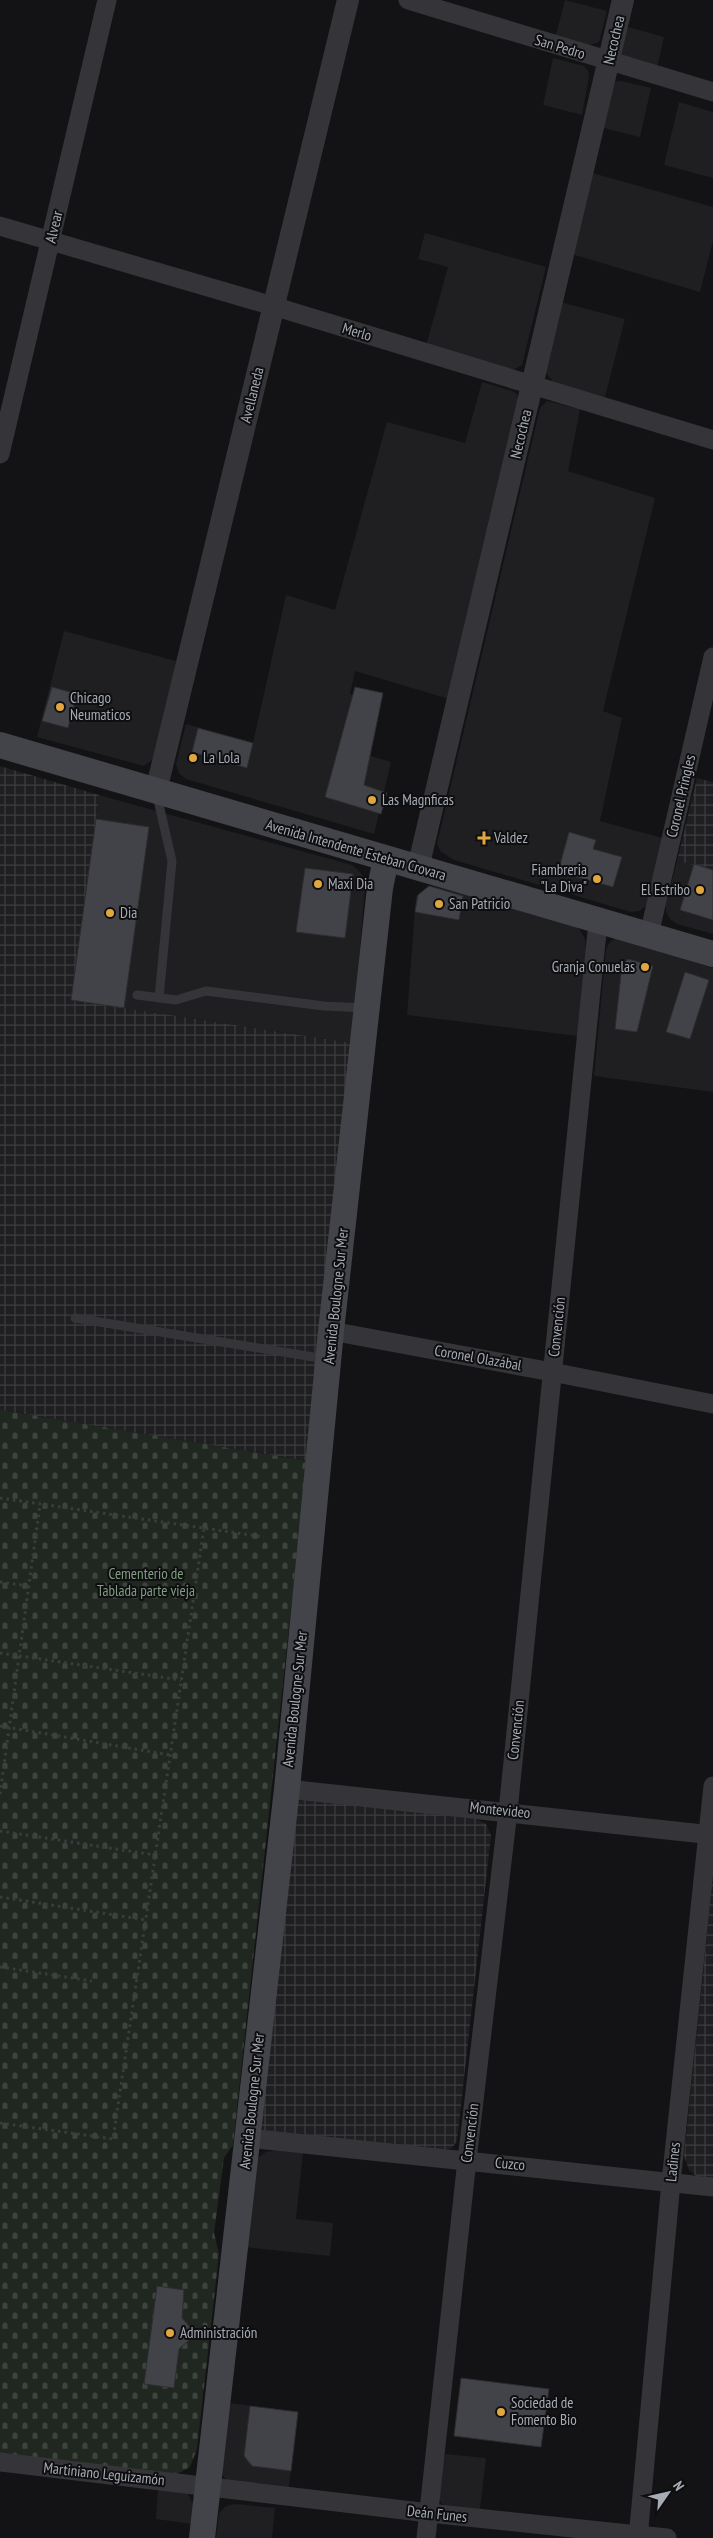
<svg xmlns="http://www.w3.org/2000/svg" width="713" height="2538" viewBox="0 0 713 2538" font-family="'PT Sans Narrow',sans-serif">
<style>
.built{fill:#1f1f22}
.industrial{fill:url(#industrial-grid)}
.cemetery{fill:url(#cemetery-stones)}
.building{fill:#424348;stroke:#2d2d30}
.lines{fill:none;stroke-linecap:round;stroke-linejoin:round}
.path{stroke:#3b3c40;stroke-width:3;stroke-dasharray:2.5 4;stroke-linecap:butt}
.service{stroke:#353539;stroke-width:9}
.minor{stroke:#353539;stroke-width:19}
.tertiary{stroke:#353539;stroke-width:22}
.secondary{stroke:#434449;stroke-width:26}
.poi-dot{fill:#e1a73f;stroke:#0e0e10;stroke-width:2}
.labels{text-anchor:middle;stroke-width:4;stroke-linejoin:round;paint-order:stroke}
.street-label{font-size:15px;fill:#a6abb4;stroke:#0e0e10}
.poi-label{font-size:15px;fill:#a6abb4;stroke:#0e0e10;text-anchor:start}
.park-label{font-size:15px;fill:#7f9d80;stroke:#0e0e10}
</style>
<defs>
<pattern id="industrial-grid" width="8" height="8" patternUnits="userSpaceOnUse" patternTransform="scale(1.25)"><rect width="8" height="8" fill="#1f1f22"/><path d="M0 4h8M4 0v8" fill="none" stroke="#3d3d40"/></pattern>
<pattern id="cemetery-stones" width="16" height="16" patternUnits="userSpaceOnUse" patternTransform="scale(1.25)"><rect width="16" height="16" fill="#202720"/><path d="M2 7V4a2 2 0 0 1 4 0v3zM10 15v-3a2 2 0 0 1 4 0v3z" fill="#3d443e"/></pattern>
</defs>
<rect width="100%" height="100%" fill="#131315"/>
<g class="built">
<polygon points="565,0 607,11 599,42 587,46 555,38"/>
<polygon points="625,26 664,37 657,68 626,59 621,54"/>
<polygon points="553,58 584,66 588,71 589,77 582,115 543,105"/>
<polygon points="621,81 651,88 640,137 600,127 613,82"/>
<polygon points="679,102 713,112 713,178 664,165"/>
<polygon points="589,172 713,207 713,241 700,292 568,253"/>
<polygon points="425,233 546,267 522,365 515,369 508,369 426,346 448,267 418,259"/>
<polygon points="560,302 625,319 605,397 556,385 545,372"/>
<polygon points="482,382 512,391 517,394 519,401 449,699 355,671 350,694 377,703 364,754 391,762 374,834 186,779 179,773 176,764 186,724 253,743 286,595 335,610 387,422 465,443"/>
<polygon points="547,401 580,409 568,471 655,498 603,711 622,718 600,821 666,839 650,903 639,911 631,912 454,860 441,852 437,844 540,408"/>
<polygon points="64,631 176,661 157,752 151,761 144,766 37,737"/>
<polygon points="99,795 352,865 357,869 363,876 365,887 352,1043 71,1000"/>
<polygon points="677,861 713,870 713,934 677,924 670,919 666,912 666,904"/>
<polygon points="432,886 572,923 580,930 585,939 586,952 578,1036 407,1015 416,896"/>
<polygon points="616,938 713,968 713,1092 594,1076 606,949 610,942"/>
<polygon points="276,2150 303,2153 296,2219 333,2223 330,2256 245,2247 254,2164 259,2157 266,2152"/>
<polygon points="230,2403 298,2412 288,2492 227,2481 223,2476 222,2472"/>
<polygon points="445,2454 486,2458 480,2509 449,2507 441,2503 438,2495"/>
<polygon points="158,2488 187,2492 194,2505 192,2524 156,2519"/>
<polygon points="235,2504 275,2508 272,2538 216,2538 219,2513 226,2506"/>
</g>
<g class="industrial">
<polygon points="0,766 99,795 96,819 124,1008 352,1043 307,1461 0,1410"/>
<polygon points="697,778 713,782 713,870 677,861"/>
<polygon points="307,1799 476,1819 486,1824 491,1835 457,2141 452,2148 444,2150 271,2135 262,2129 259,2119 298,1801"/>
<polygon points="713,1876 713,2181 701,2180 689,2170 684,2156"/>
</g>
<polygon class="cemetery" points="0,1410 307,1461 233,2145 224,2158 214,2233 219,2254 197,2449 190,2467 175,2475 0,2455"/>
<g class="building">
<polygon points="52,687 77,694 68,728 42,721"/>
<polygon points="355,687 383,693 364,785 387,793 381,814 325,797"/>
<polygon points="198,728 253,743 247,768 192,752"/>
<polygon points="96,819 149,827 124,1008 71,1000"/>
<polygon points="569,832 596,840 593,849 622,857 613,887 558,872"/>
<polygon points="694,864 713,870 713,920 680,910"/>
<polygon points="305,868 353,874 345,938 296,932"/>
<polygon points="429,886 463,896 459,920 415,912 418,895"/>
<polygon points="628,959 653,966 637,1032 615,1029 622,965"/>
<polygon points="685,972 709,980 690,1039 666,1032"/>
<polygon points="157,2286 184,2290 182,2318 190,2327 189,2340 179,2349 174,2388 144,2384"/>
<polygon points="461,2378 549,2389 541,2447 454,2436"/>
<polygon points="250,2406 298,2412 291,2471 252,2466 244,2456"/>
</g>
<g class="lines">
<g class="path">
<polyline points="0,1498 264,1537"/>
<polyline points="0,1582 29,1586"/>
<polyline points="0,1653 181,1680"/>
<polyline points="0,1726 170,1755"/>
<polyline points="0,1794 40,1505"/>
<polyline points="0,1831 155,1855"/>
<polyline points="0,1897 146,1920"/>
<polyline points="0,1967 92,1981"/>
<polyline points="0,2123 113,2139 204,1528"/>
</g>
<g class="service">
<polyline points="157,796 172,861 159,998"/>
<polyline points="137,995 176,1000 206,991 324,1006 366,1008"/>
<polyline points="75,1318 326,1359"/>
</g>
<g class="minor">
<polyline points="408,0 713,92"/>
<polyline points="0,226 273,306 713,440"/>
<polyline points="0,454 107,0"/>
<polyline points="649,935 713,657"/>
<polyline points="331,1331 552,1372 713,1404"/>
<polyline points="287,1789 713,1835"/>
<polyline points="248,2138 713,2187"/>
<polyline points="0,2462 429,2513 667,2538"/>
<polyline points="426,2538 467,2160 508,1811 598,922"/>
<polyline points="638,2538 671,2182 713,1786"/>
</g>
<g class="tertiary">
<polyline points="156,791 348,0"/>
<polyline points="418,868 623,0"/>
</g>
<g class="secondary">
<polyline points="0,745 713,954"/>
<polyline points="202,2538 287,1789 331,1331 380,888 386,859"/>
</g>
</g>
<g class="poi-dot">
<circle cx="60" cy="707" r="5"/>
<circle cx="193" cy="758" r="5"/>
<circle cx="372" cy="800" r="5"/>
<path d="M481.5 830.5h5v5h5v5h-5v5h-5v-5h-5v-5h5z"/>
<circle cx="597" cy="879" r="5"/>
<circle cx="318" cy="884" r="5"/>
<circle cx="700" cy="890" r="5"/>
<circle cx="439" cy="904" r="5"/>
<circle cx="110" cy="913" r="5"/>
<circle cx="645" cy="967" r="5"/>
<circle cx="170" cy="2333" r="5"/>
<circle cx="501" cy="2412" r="5"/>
</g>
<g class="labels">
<g class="street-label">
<text transform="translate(614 40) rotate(-77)" y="5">Necochea</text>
<text transform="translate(560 47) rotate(17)" y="5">San Pedro</text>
<text transform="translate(54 227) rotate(-77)" y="5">Alvear</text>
<text transform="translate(357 332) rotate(17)" y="5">Merlo</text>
<text transform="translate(252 395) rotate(-76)" y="5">Avellaneda</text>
<text transform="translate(521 434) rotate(-77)" y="5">Necochea</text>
<text transform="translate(681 796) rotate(-77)" y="5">Coronel Pringles</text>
<text transform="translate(356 850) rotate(16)" y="5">Avenida Intendente Esteban Crovara</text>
<text transform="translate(336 1296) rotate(-84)" y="5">Avenida Boulogne Sur Mer</text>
<text transform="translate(557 1327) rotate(-84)" y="5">Convención</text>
<text transform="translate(478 1358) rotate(10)" y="5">Coronel Olazábal</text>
<text transform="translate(295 1699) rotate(-84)" y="5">Avenida Boulogne Sur Mer</text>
<text transform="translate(516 1730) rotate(-84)" y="5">Convención</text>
<text transform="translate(500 1810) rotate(6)" y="5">Montevideo</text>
<text transform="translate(252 2101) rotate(-84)" y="5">Avenida Boulogne Sur Mer</text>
<text transform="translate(470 2133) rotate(-83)" y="5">Convención</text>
<text transform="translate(673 2162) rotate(-84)" y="5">Ladines</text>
<text transform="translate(510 2164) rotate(6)" y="5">Cuzco</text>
<text transform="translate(104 2474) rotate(6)" y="5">Martiniano Leguizamón</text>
<text transform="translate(437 2514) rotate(6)" y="5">Deán Funes</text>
</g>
<g class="poi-label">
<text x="70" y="703">Chicago<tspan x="70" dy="17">Neumaticos</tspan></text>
<text x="203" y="763">La Lola</text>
<text x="382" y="805">Las Magnficas</text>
<text x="494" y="843">Valdez</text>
<text x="587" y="875" text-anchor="end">Fiambreria<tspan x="587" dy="17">"La Diva"</tspan></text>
<text x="328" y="889">Maxi Dia</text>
<text x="690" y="895" text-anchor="end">El Estribo</text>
<text x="449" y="909">San Patricio</text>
<text x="120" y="918">Dia</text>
<text x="635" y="972" text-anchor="end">Granja Conuelas</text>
<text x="180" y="2338">Administración</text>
<text x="511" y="2408">Sociedad de<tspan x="511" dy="17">Fomento Bio</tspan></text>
</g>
<g class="park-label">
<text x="146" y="1579">Cementerio de<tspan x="146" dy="17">Tablada parte vieja</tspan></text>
</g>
</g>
<g transform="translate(668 2493) rotate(56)" stroke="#0e0e10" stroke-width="4" paint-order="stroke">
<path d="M0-4L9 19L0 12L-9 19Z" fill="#a6abb4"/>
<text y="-8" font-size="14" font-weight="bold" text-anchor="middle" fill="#a6abb4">N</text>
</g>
</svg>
